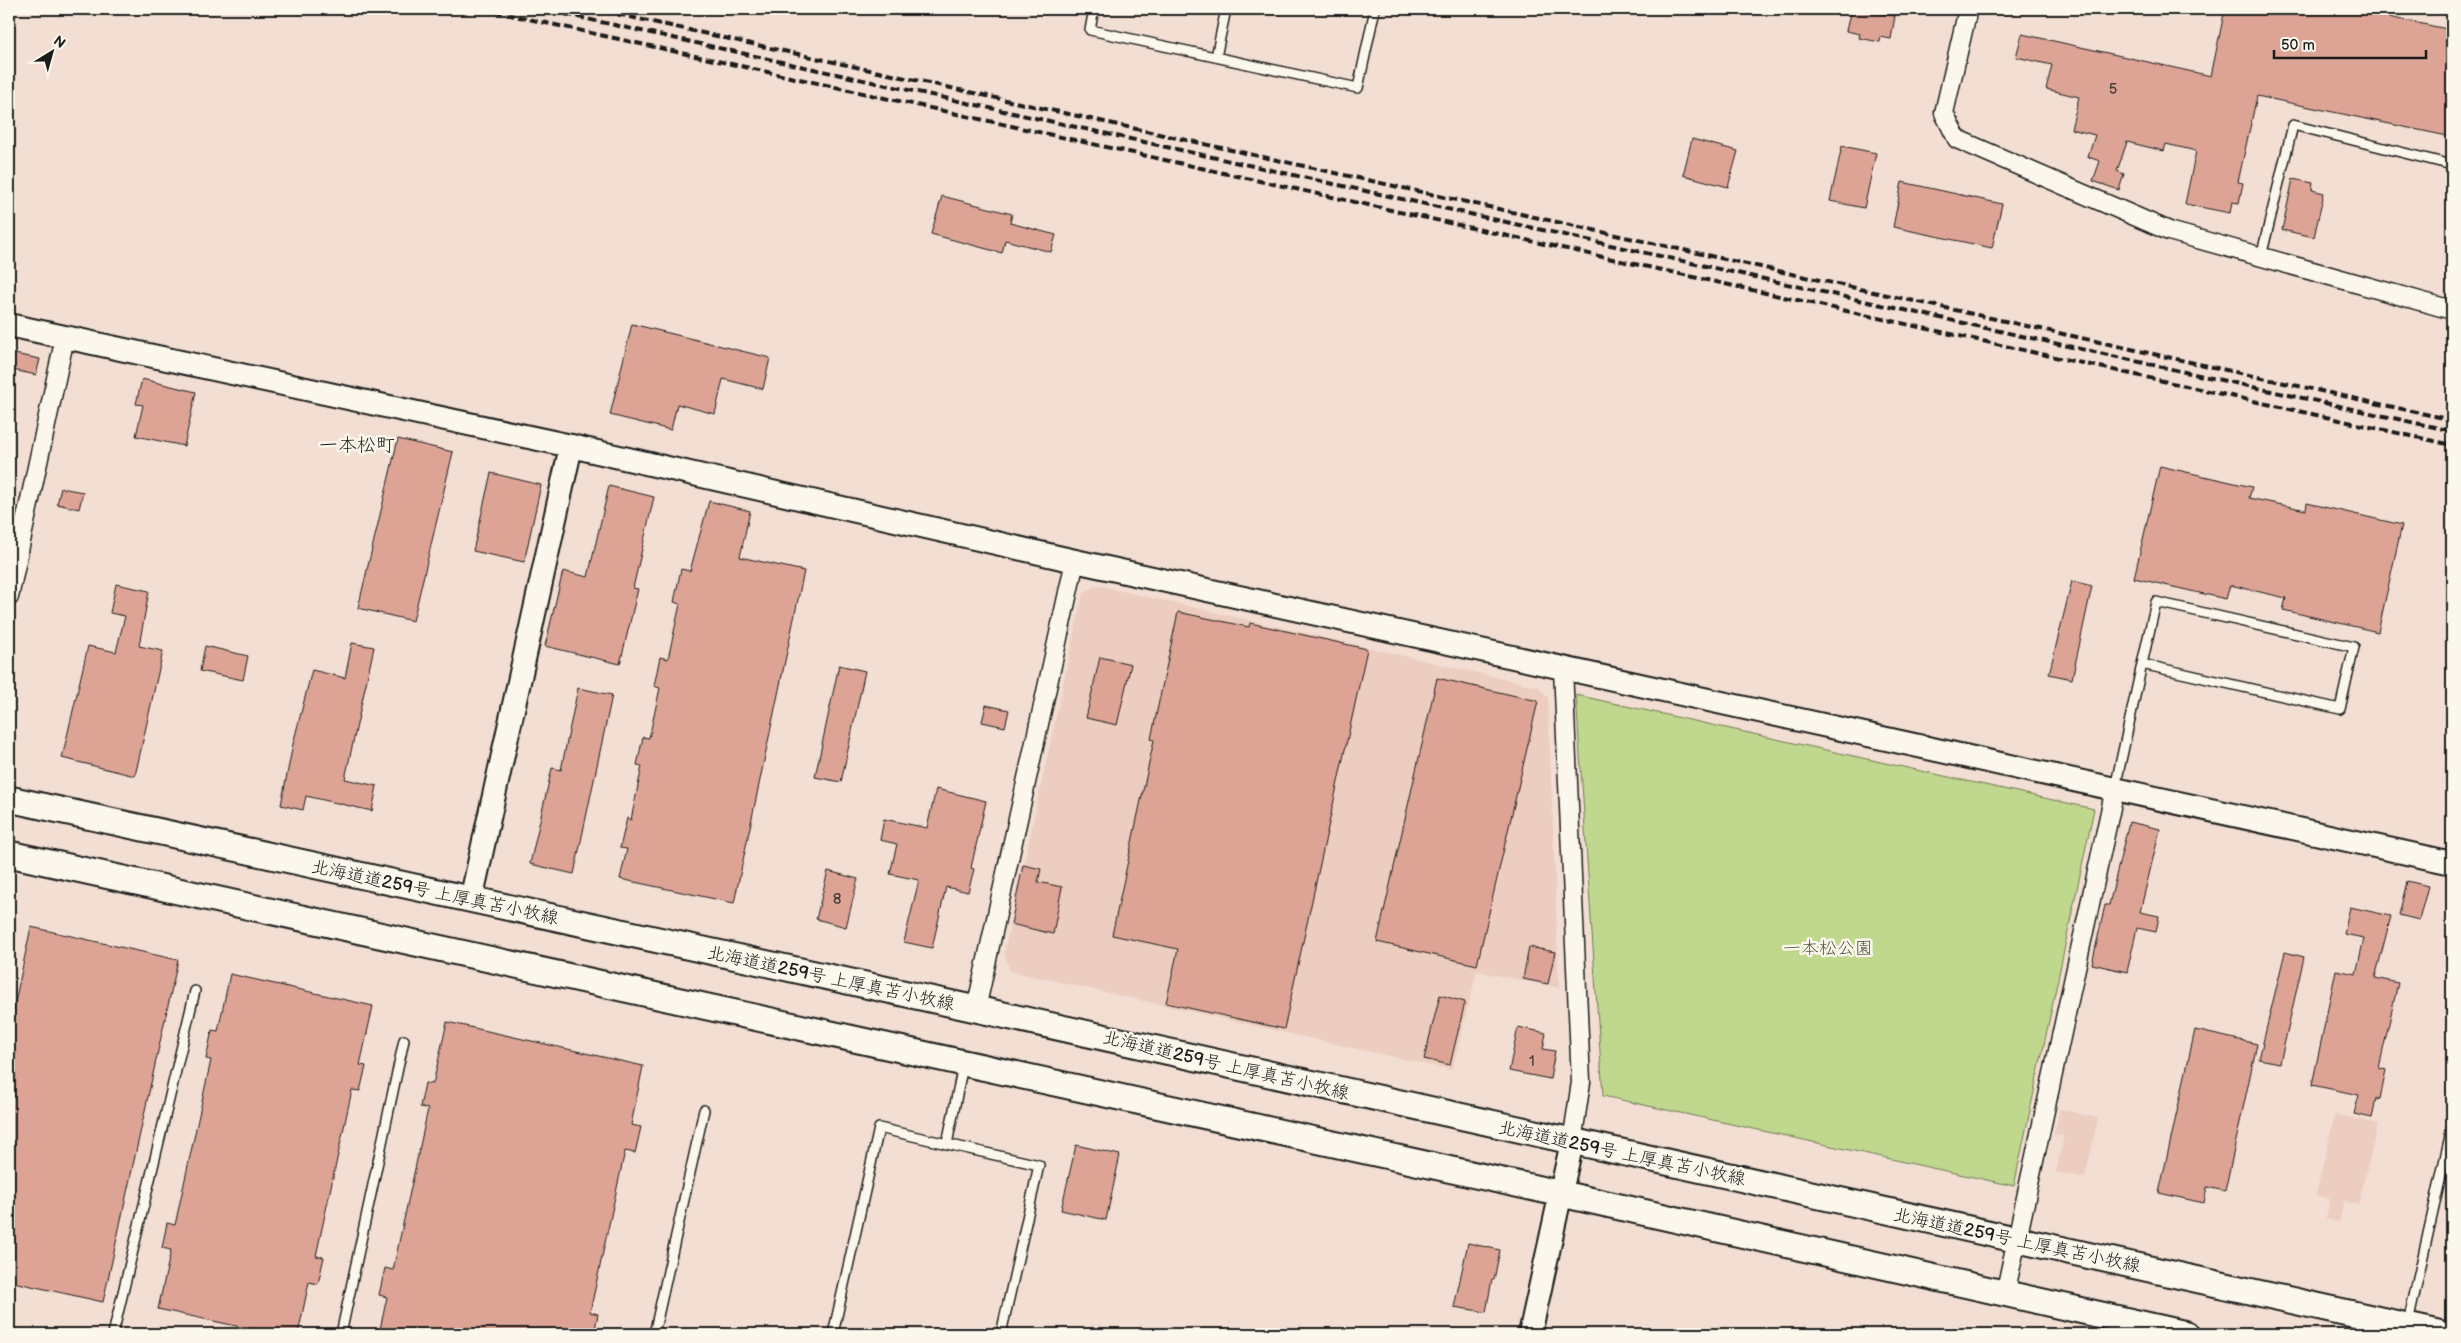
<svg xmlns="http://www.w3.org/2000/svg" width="2461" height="1343" viewBox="0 0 2461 1343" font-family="'Balsamiq Sans','Klee One',sans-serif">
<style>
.built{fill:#eccdc0}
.green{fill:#c0d88e;stroke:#6e7a55}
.building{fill:#dda496;stroke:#1c1c1c}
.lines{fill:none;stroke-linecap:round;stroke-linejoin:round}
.service-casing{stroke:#1c1c1c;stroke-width:12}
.minor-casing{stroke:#1c1c1c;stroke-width:21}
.tertiary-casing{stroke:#1c1c1c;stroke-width:26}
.secondary-casing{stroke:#1c1c1c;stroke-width:29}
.service{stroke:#fbf7ec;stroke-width:9}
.minor{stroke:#fbf7ec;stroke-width:18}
.tertiary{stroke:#fbf7ec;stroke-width:22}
.secondary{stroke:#fbf7ec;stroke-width:25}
.rail{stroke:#1c1c1c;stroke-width:4;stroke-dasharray:8 4;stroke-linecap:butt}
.labels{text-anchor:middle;stroke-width:5;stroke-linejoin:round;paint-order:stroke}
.number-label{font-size:15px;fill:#4c3e3a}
.street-label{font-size:18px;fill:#1c1c1c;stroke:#fbf7ec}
.park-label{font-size:18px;fill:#4d543e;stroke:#fbf7ec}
.neighbourhood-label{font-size:19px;fill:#1c1c1c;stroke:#fbf7ec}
</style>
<rect width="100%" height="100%" fill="#f2ded2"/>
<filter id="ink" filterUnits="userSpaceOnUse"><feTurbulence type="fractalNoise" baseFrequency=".02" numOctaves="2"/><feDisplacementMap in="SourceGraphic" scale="10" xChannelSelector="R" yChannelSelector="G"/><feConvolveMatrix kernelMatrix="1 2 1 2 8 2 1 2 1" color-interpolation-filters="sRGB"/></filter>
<g filter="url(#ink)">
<g class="built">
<polygon points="1096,585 1539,687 1548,698 1559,988 1477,971 1452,1070 1010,971 1004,953 1083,594"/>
<polygon points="2060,1109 2098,1118 2085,1178 2056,1172 2064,1136 2054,1134"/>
<polygon points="2335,1114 2378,1124 2358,1205 2344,1201 2339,1222 2326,1219 2330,1199 2316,1195"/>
</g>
<polygon class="green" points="1576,695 2094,809 2014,1186 1603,1096"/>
<g class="building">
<polygon points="1851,9 1895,16 1891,39 1881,37 1880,42 1859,38 1860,34 1846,31"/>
<polygon points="2225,9 2349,9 2452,30 2452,137 2257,96 2238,182 2243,183 2239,203 2232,202 2230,213 2185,204 2196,151 2166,144 2164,151 2127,142 2117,171 2124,174 2119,190 2093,181 2100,161 2088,157 2095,135 2071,129 2079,97 2046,89 2052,65 2016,57 2022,34 2211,76"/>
<polygon points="1692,139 1738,151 1728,187 1683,175"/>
<polygon points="1842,146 1876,153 1864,208 1830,201"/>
<polygon points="2293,179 2313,183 2312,190 2324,193 2314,237 2282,230"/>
<polygon points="1902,182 2002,204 1992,248 1893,227"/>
<polygon points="942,196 1012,214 1010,223 1056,235 1051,252 1005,240 1002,253 931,234"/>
<polygon points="632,324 770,358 763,389 723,379 715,414 677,404 671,430 610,415"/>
<polygon points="9,353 40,359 36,375 9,369"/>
<polygon points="142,379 196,392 184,446 136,436 143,405 136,404"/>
<polygon points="398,439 453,452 413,621 358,608"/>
<polygon points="2160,466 2252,487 2249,498 2306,510 2307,503 2402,525 2378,632 2283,610 2286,598 2230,585 2226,599 2134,578"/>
<polygon points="491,473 541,485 524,562 473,551"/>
<polygon points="609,486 654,497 633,588 638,589 620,664 545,646 563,571 588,577"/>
<polygon points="61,488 83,492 79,509 57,504"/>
<polygon points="709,501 750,511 740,557 804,571 734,903 620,879 627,849 620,848 627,818 631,820 642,766 637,765 643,737 649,738 660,688 654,686 660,657 668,659 680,604 674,602 681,569 690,571"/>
<polygon points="2072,581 2092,586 2072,679 2049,674"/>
<polygon points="116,584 149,591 139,646 163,651 135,776 62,758 88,646 116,652 125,616 110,613"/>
<polygon points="1178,612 1249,627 1250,623 1367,649 1284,1029 1166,1003 1178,949 1112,935 1154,740 1151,739"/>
<polygon points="352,643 374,647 345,779 377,786 372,811 306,796 303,810 281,805 293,744 312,670 345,678"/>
<polygon points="205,646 248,656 243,680 200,671"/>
<polygon points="1100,657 1131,664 1117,725 1086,718"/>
<polygon points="839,665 865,671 841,782 815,777"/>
<polygon points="1437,678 1538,701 1477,965 1377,942"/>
<polygon points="578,688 612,695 574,874 530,864 552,768 561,770"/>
<polygon points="986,705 1009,710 1005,727 982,722"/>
<polygon points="936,789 986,801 971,868 974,869 968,892 946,887 932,948 904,942 919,880 890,874 897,844 880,840 884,819 927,828"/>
<polygon points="2129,822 2160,829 2140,912 2159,916 2156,932 2137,928 2127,972 2092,964 2105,905 2109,905"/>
<polygon points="1023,865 1041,869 1038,882 1062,887 1053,934 1011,924"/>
<polygon points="828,871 858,879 846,927 816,919"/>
<polygon points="2407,881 2428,886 2419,920 2399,915"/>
<polygon points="2350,907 2391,916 2375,978 2398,983 2379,1068 2386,1070 2380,1099 2376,1098 2372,1118 2354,1114 2359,1095 2312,1085 2336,970 2356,974 2364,938 2344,934"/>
<polygon points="31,927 178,960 103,1302 9,1281 9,1031"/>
<polygon points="1529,947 1555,952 1548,984 1523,979"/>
<polygon points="2285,952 2304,957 2280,1063 2259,1059"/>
<polygon points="230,974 373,1006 360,1065 366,1066 360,1091 352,1090 316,1256 324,1257 318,1284 309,1282 298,1334 273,1334 158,1309 171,1250 162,1248 167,1223 175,1225 211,1060 206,1059 212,1030 218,1031"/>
<polygon points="1440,995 1465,1002 1450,1065 1424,1059"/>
<polygon points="447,1022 643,1066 631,1125 641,1127 635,1153 625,1151 590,1312 598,1314 594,1334 379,1334 387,1297 379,1295 385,1268 393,1270 428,1109 420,1107 425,1083 433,1084"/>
<polygon points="1518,1027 1546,1033 1543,1049 1555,1051 1550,1079 1509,1071"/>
<polygon points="2195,1030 2257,1044 2225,1191 2207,1187 2204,1203 2159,1193"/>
<polygon points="1076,1145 1120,1155 1106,1220 1061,1210"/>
<polygon points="1468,1243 1500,1250 1494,1280 1492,1279 1486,1312 1454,1307"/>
</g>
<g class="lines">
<g class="service-casing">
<g id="service">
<polyline points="1094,9 1090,30 1358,88 1375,9"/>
<polyline points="1216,57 1226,9"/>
<polyline points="2261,257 2293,125 2452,165"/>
<polyline points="2115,788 2142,664 2340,709 2354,647 2156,602 2142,664"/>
<polyline points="947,1144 1039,1165 1001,1334"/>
<polyline points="2408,1323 2452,1127"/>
<polyline points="113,1334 195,991"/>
<polyline points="341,1334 404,1040"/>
<polyline points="654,1334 704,1110"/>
<polyline points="833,1334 879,1128 947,1144 963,1065"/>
</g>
</g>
<g class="minor-casing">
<g id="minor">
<polyline points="1968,9 1944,113 1957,139 2169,231 2452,310"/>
<polyline points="9,597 65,337"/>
<polyline points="1563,668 1581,1082 1572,1142"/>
<polyline points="976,1009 1075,561"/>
<polyline points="2005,1294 2115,789"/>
</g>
</g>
<g class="tertiary-casing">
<g id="tertiary">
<polyline points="9,325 571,446 1075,561 2452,863"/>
<polyline points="471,900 571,446"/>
<polyline points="1530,1334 1572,1142"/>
</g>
</g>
<g class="secondary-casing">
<g id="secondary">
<polyline points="9,799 976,1009 2443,1334"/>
<polyline points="9,854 1562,1194 2186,1334"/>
</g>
</g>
<use href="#service" class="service"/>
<use href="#minor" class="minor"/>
<use href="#tertiary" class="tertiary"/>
<use href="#secondary" class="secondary"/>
<g class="rail">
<polyline points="483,9 2452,445"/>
<polyline points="542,9 2452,431"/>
<polyline points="594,9 2452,420"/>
</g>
</g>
</g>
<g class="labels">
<g class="number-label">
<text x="2113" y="94">5</text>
<text x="837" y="904">8</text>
<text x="1532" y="1066">1</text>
</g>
<g class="street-label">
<text transform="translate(435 892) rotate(12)" y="6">北海道道259号 上厚真苫小牧線</text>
<text transform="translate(831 978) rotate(12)" y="6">北海道道259号 上厚真苫小牧線</text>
<text transform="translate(1226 1065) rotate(13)" y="6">北海道道259号 上厚真苫小牧線</text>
<text transform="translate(1622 1153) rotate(12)" y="6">北海道道259号 上厚真苫小牧線</text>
<text transform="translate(2017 1240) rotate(12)" y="6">北海道道259号 上厚真苫小牧線</text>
</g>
<g class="park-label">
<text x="1828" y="954">一本松公園</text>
</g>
<g class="neighbourhood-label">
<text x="357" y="451">一本松町</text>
</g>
</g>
<rect width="2461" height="1343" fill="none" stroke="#fbf7ec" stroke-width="30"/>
<rect x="15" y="15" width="2431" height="1313" fill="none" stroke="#1c1c1c" stroke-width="2" filter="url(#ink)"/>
<g transform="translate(52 52) rotate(37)" stroke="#fbf7ec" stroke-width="4" paint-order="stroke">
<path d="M0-4L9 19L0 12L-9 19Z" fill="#1c1c1c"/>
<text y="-8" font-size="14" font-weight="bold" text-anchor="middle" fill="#1c1c1c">N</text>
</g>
<path d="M2274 50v8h152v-8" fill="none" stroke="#1c1c1c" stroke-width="2.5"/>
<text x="2281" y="50" font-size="15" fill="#1c1c1c" stroke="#fbf7ec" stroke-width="4" paint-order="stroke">50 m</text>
</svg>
